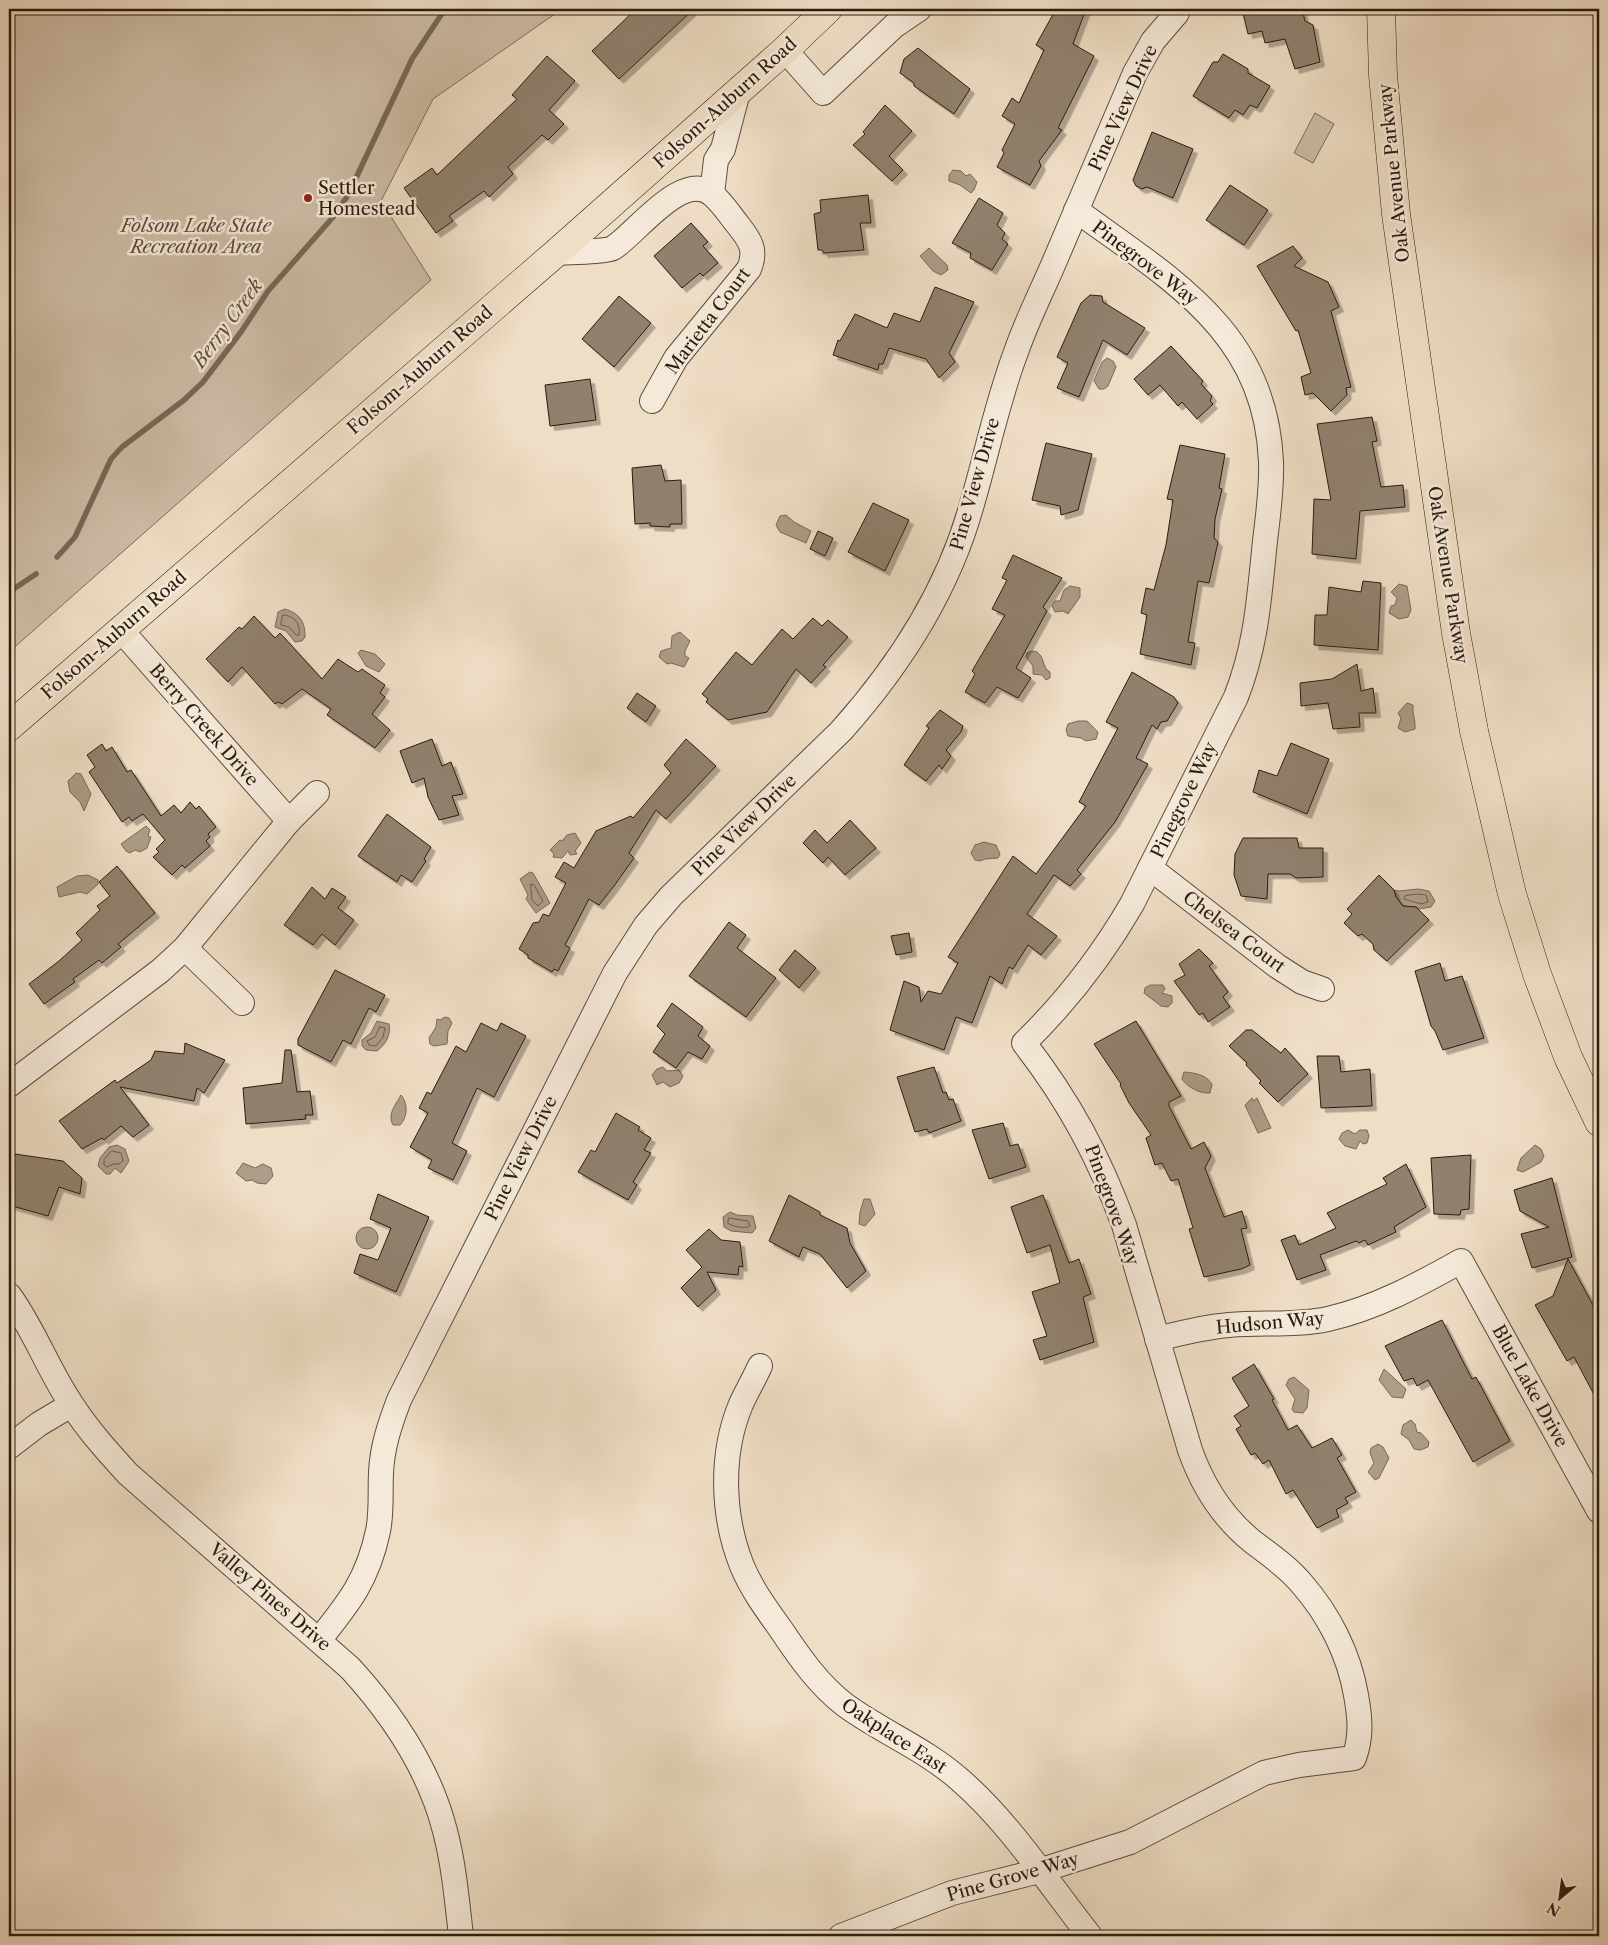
<svg xmlns="http://www.w3.org/2000/svg" width="1608" height="1945" viewBox="0 0 1608 1945" font-family="'Libre Caslon Text',serif">
<style>
.green{fill:#cebda7;stroke:#7c6c5b}
.water{fill:#ac9c88;stroke:#786958}
.lines{fill:none;stroke-linecap:round;stroke-linejoin:round}
.shore{stroke:#6b5c4c;stroke-width:1}
.stream{stroke:#786958;stroke-width:5.5}
.building{fill:#90816e;stroke:#2a1c0f;filter:url(#shadow)}
.minor-casing{stroke:#5b4c3d;stroke-width:26}
.major-casing{stroke:#2a1c0f;stroke-width:29}
.minor{stroke:#f5eada;stroke-width:24}
.major{stroke:#efdec6;stroke-width:28}
.poi-dot{fill:#8f2418;stroke:#f5eada;stroke-width:2}
.labels{text-anchor:middle;stroke-width:5;stroke-linejoin:round;paint-order:stroke}
.street-label{font-size:18px;fill:#2a1c0f;stroke:#f5eada}
.poi-label{font-size:18px;fill:#2a1c0f;stroke:#f5eada;text-anchor:start}
.park-label{font-size:18px;font-style:italic;fill:#5b4c3d;stroke:#f5eada}
.water-label{font-size:19px;font-style:italic;fill:#5e4f3f;stroke:#f5eada}
</style>
<defs>
<filter id="shadow"><feDropShadow dx="4.5" dy="4.5" stdDeviation="0" flood-color="#0004"/></filter>
</defs>
<rect width="100%" height="100%" fill="#efdec6"/>
<filter id="stains"><feTurbulence type="fractalNoise" baseFrequency=".004" numOctaves="4"/><feColorMatrix values="0 0 0 0 .2 0 0 0 0 .09 0 0 0 0 .02 0 0 0 .5 -.17"/></filter>
<radialGradient id="worn" r=".72"><stop offset=".6" stop-color="#630" stop-opacity="0"/><stop offset="1" stop-color="#630" stop-opacity=".3"/></radialGradient>
<g class="green">
<polygon points="9,9 562,9 433,99 381,201 431,280 9,652"/>
<polygon points="1315,113 1334,124 1313,163 1294,153"/>
</g>
<g class="water">
<polygon points="953,170 961,171 966,176 970,174 977,182 974,190 971,193 960,185 949,181 949,175"/>
<polygon points="929,248 947,265 948,270 941,275 933,271 920,256"/>
<polygon points="1107,358 1113,361 1116,367 1108,386 1104,389 1099,389 1094,381 1102,362"/>
<polygon points="786,515 794,522 811,531 806,543 780,532 776,525 780,516"/>
<polygon points="1399,584 1407,586 1411,610 1408,617 1399,619 1389,613 1391,606 1395,605 1397,598 1391,592"/>
<polygon points="1070,586 1080,588 1080,597 1068,614 1063,611 1055,612 1052,606 1055,601 1060,601 1064,590"/>
<path d="M285,609C300,614 305,621 305,637L302,641L295,642L286,631L275,627L278,612Z"/>
<polygon points="680,632 690,641 685,651 685,656 689,658 684,667 671,663 667,664 659,657 661,651 671,648 672,636"/>
<polygon points="361,650 375,654 385,664 379,672 366,666 358,653"/>
<polygon points="1032,651 1037,652 1041,656 1046,669 1050,672 1050,678 1046,680 1042,675 1033,674 1033,666 1026,657 1027,653"/>
<path d="M1407,703L1413,705C1412,715 1416,720 1415,729L1405,732L1398,728L1401,718L1398,713Z"/>
<polygon points="1078,721 1087,721 1098,732 1096,739 1086,741 1081,738 1068,736 1066,730 1068,724"/>
<polygon points="76,773 81,774 91,794 84,811 80,802 70,792 68,781"/>
<polygon points="146,826 150,830 148,836 151,837 147,848 140,852 135,850 130,853 126,851 121,844"/>
<polygon points="575,833 581,843 575,851 577,854 570,855 568,851 562,858 553,857 554,854 550,850 560,840 562,841 567,835"/>
<polygon points="984,842 996,845 1000,854 998,858 985,859 980,861 975,860 971,853 975,845"/>
<polygon points="530,872 533,873 550,903 536,913 526,899 528,895 520,879"/>
<polygon points="88,875 98,880 98,884 87,894 80,892 59,897 57,887 77,876"/>
<polygon points="1418,889 1429,891 1435,901 1431,907 1419,909 1416,907 1403,906 1396,897 1394,890 1399,891"/>
<polygon points="1150,985 1163,985 1165,989 1162,993 1172,996 1172,1003 1168,1007 1161,1006 1144,993 1145,988"/>
<polygon points="445,1017 449,1018 452,1023 448,1031 447,1044 434,1046 430,1044 429,1038 436,1027 437,1019 440,1020"/>
<path d="M377,1021L389,1024C391,1035 386,1044 377,1051L366,1050L362,1046V1040L371,1033Z"/>
<polygon points="663,1067 667,1071 679,1070 683,1076 679,1083 670,1087 663,1082 657,1085 652,1075 657,1069"/>
<path d="M1184,1072C1195,1073 1205,1074 1212,1084L1210,1093C1200,1094 1187,1087 1182,1079Z"/>
<path d="M401,1095C408,1103 408,1117 400,1125H393C387,1114 396,1104 401,1095Z"/>
<polygon points="1252,1098 1253,1101 1257,1098 1271,1128 1258,1133 1245,1105"/>
<polygon points="1348,1130 1355,1134 1360,1130 1367,1130 1369,1136 1367,1143 1363,1144 1360,1141 1356,1149 1345,1146 1339,1139 1342,1133"/>
<polygon points="117,1145 125,1149 129,1161 121,1173 115,1168 110,1174 106,1174 98,1166 100,1158 109,1147"/>
<polygon points="1535,1145 1541,1149 1544,1156 1541,1162 1523,1172 1517,1170 1521,1158"/>
<polygon points="243,1163 255,1168 263,1164 271,1168 273,1176 266,1184 257,1183 252,1180 246,1181 236,1173"/>
<polygon points="864,1199 870,1199 875,1214 865,1226 859,1224 860,1212"/>
<polygon points="730,1212 737,1215 753,1216 756,1228 752,1233 731,1231 724,1227 723,1217"/>
<circle cx="367" cy="1238" r="11"/>
<polygon points="1384,1369 1406,1389 1403,1398 1392,1397 1379,1380"/>
<polygon points="1294,1377 1309,1390 1307,1408 1303,1413 1294,1412 1292,1409 1295,1399 1286,1385 1289,1379"/>
<polygon points="1411,1420 1415,1424 1417,1432 1421,1433 1429,1442 1428,1447 1420,1450 1414,1449 1409,1440 1401,1434 1403,1425"/>
<polygon points="1378,1444 1383,1447 1389,1458 1379,1478 1375,1480 1368,1472 1374,1463 1370,1453 1371,1448"/>
</g>
<g class="lines">
<g class="shore">
<path d="M283,615C294,615 301,624 299,635H296L289,627L281,625Z"/>
<polygon points="531,884 534,885 543,901 538,906 532,900"/>
<polygon points="1418,894 1426,895 1428,902 1421,904 1404,899 1405,896"/>
<polygon points="380,1027 385,1028 383,1037 376,1046 369,1045 367,1041 375,1037"/>
<polygon points="112,1151 121,1153 123,1161 119,1164 113,1164 107,1167 104,1165 104,1160"/>
<path d="M729,1218L748,1221L750,1226C746,1229 732,1227 728,1223Z"/>
</g>
<g class="stream">
<polyline points="57,557 75,537 111,459 122,447 184,400 203,382 241,332 268,291 334,216 348,195 412,59 445,9"/>
<polyline points="9,592 36,574"/>
</g>
</g>
<g class="building">
<polygon points="636,9 694,9 619,79 592,51"/>
<polygon points="1056,9 1086,9 1073,44 1094,56 1058,128 1062,130 1039,161 1041,166 1030,185 997,167 1004,153 1002,150 1015,124 1002,116 1012,98 1019,103 1044,50 1036,45"/>
<polygon points="1242,9 1302,9 1305,21 1313,25 1320,62 1295,69 1285,39 1265,43 1262,31 1248,34"/>
<polygon points="918,48 970,89 954,114 914,86 914,83 900,73 904,59"/>
<polygon points="1223,54 1248,69 1248,73 1270,86 1257,108 1250,105 1243,115 1235,110 1229,118 1193,96 1213,62 1218,62"/>
<polygon points="547,56 575,81 549,110 564,124 548,140 542,135 508,167 513,174 489,197 484,191 449,216 453,221 436,233 404,188 432,168 437,175 517,99 512,95"/>
<polygon points="885,105 912,131 889,156 903,170 892,181 853,145 865,134 863,132"/>
<polygon points="1152,132 1193,149 1173,198 1147,187 1142,189 1136,186 1133,180"/>
<polygon points="1230,185 1268,210 1244,245 1206,220"/>
<polygon points="868,195 871,223 860,223 864,250 824,253 822,250 818,250 814,214 821,212 820,200"/>
<polygon points="979,198 1003,213 997,225 1005,233 1002,239 1008,244 992,270 970,258 971,253 952,243"/>
<polygon points="691,223 708,242 703,246 718,263 703,276 700,273 682,288 654,256"/>
<polygon points="1293,246 1302,258 1294,266 1328,282 1339,307 1331,311 1351,387 1346,388 1347,395 1331,411 1313,393 1305,395 1301,377 1311,373 1298,330 1296,331 1257,266"/>
<polygon points="935,287 974,302 949,353 955,362 939,378 926,359 889,348 883,364 879,364 878,370 833,355 838,340 840,341 855,314 887,328 894,313 920,322"/>
<polygon points="1090,295 1102,296 1103,302 1145,328 1127,355 1103,340 1079,397 1057,388 1068,363 1057,357 1081,303"/>
<polygon points="619,296 651,323 614,367 582,339"/>
<polygon points="1171,346 1203,381 1201,384 1212,396 1210,401 1213,404 1197,419 1182,402 1178,406 1160,385 1148,395 1134,379"/>
<polygon points="590,379 596,420 550,426 545,385"/>
<polygon points="1372,417 1377,441 1372,442 1381,487 1403,485 1405,507 1360,511 1356,559 1312,554 1314,499 1331,500 1317,424"/>
<polygon points="1046,443 1092,454 1078,510 1061,515 1060,506 1032,500"/>
<polygon points="1180,445 1225,454 1219,488 1222,489 1215,519 1214,538 1218,542 1209,583 1198,581 1188,642 1195,643 1191,665 1140,654 1147,615 1141,613 1146,588 1154,590 1166,545 1173,500 1167,499"/>
<polygon points="661,465 665,481 681,480 682,524 670,524 670,527 650,526 650,523 635,524 632,468"/>
<polygon points="873,503 909,520 885,571 848,552"/>
<polygon points="818,531 833,538 825,556 810,549"/>
<polygon points="1013,555 1062,578 1043,607 1047,611 1016,668 1031,678 1018,698 997,687 985,703 965,692 975,674 972,671 1005,615 992,609 1007,580 1002,578"/>
<polygon points="1363,581 1381,583 1378,650 1314,645 1315,615 1327,615 1329,587 1361,592"/>
<polygon points="254,616 275,638 280,633 322,679 338,659 358,672 362,669 385,685 380,693 385,697 372,714 390,730 375,748 327,715 331,709 302,689 282,704 278,702 275,704 242,667 228,682 206,659 239,627 242,629"/>
<polygon points="813,618 822,626 828,620 848,637 823,665 826,667 811,683 796,669 767,712 728,720 706,702 708,699 702,694 736,652 752,665 782,629 793,639"/>
<polygon points="1357,664 1361,691 1373,688 1376,713 1359,713 1360,727 1333,729 1328,703 1301,706 1300,683 1332,679"/>
<polygon points="1132,672 1174,697 1178,703 1167,721 1161,722 1157,729 1152,725 1136,758 1148,764 1115,822 1077,870 1081,874 1070,886 1054,875 1027,914 1057,936 1041,955 1028,945 1013,969 1009,967 1002,984 990,976 972,1023 956,1017 944,1050 890,1030 904,981 919,987 921,1002 928,991 941,994 958,963 948,957 1013,856 1036,874 1086,806 1079,802 1118,728 1106,722"/>
<polygon points="637,693 656,706 646,722 627,708"/>
<polygon points="940,710 963,726 961,732 946,750 951,756 942,769 939,765 926,781 904,765 929,728 926,726"/>
<polygon points="432,739 442,766 451,762 463,794 452,796 459,815 439,820 428,797 424,778 412,783 400,751"/>
<polygon points="686,739 716,766 666,819 656,810 629,853 634,858 614,886 599,905 589,899 565,945 570,948 558,971 554,969 552,972 528,958 528,955 519,949 533,923 539,922 543,914 549,916 566,883 555,877 564,862 574,868 596,831 631,816 633,818 671,773 664,765"/>
<polygon points="1291,743 1329,759 1307,814 1253,792 1259,770 1277,776"/>
<polygon points="102,744 106,751 112,747 127,772 131,770 161,816 174,805 181,813 190,802 196,809 199,806 216,827 208,834 210,837 206,841 210,846 185,868 182,865 172,875 153,857 159,852 156,849 165,840 143,814 132,821 129,817 122,822 89,772 95,767 87,755"/>
<polygon points="387,814 431,847 424,859 426,861 412,882 401,875 397,882 358,856"/>
<polygon points="850,820 876,848 845,875 828,857 823,863 803,843 815,830 827,843"/>
<polygon points="1243,838 1297,838 1299,848 1323,848 1323,877 1296,878 1290,874 1268,874 1267,899 1241,896 1234,875 1235,854"/>
<polygon points="117,866 155,913 118,944 121,947 102,963 99,960 73,979 75,982 44,1004 29,984 59,961 82,940 76,933 100,910 97,906 110,896 99,882"/>
<polygon points="1379,875 1394,890 1396,897 1403,906 1416,907 1429,920 1387,961 1374,950 1373,944 1362,934 1358,936 1344,923 1352,914 1347,909"/>
<polygon points="312,887 325,899 332,888 346,897 338,908 354,920 335,945 322,934 313,945 284,925"/>
<polygon points="729,922 746,935 737,948 776,978 746,1017 689,976"/>
<polygon points="909,933 912,952 896,955 891,936"/>
<polygon points="1199,949 1213,963 1209,966 1228,992 1223,997 1230,1007 1208,1022 1203,1013 1199,1015 1174,981 1185,975 1179,964"/>
<polygon points="795,950 816,968 799,988 779,970"/>
<polygon points="1440,963 1445,981 1462,976 1484,1038 1443,1050 1435,1031 1431,1026 1415,971"/>
<polygon points="335,970 385,995 376,1012 369,1008 351,1044 343,1040 331,1062 298,1045 298,1039"/>
<polygon points="672,1003 703,1027 698,1036 710,1046 702,1059 688,1052 676,1068 653,1052 665,1034 657,1026"/>
<polygon points="1136,1021 1181,1096 1169,1102 1169,1106 1191,1149 1204,1142 1211,1156 1205,1168 1224,1217 1242,1211 1247,1228 1241,1229 1250,1265 1241,1269 1204,1277 1189,1229 1193,1228 1178,1179 1171,1181 1162,1163 1155,1165 1146,1138 1151,1135 1129,1103 1120,1085 1121,1084 1094,1044"/>
<polygon points="481,1023 497,1031 501,1023 526,1036 494,1097 477,1088 452,1143 467,1151 453,1180 428,1168 432,1160 410,1147 428,1113 419,1108 427,1092 431,1094 456,1046 466,1052"/>
<polygon points="1246,1030 1252,1030 1281,1053 1285,1048 1308,1074 1278,1102 1259,1083 1261,1081 1246,1065 1247,1063 1229,1046"/>
<polygon points="185,1043 225,1060 204,1093 197,1088 194,1101 120,1087 149,1125 133,1137 121,1126 104,1140 102,1138 82,1149 59,1121 115,1080 117,1083 151,1060 155,1051 184,1054"/>
<polygon points="285,1050 291,1050 297,1092 310,1091 313,1115 305,1115 306,1119 246,1124 243,1088 282,1083"/>
<polygon points="1317,1056 1339,1056 1341,1072 1370,1069 1372,1106 1321,1108"/>
<polygon points="934,1067 943,1093 946,1092 949,1100 953,1099 961,1121 929,1133 927,1129 915,1132 897,1077"/>
<polygon points="616,1113 640,1127 638,1130 651,1138 644,1150 651,1153 633,1182 637,1185 628,1200 578,1172 591,1150 595,1152"/>
<polygon points="1003,1123 1010,1146 1018,1144 1026,1167 989,1179 972,1130"/>
<polygon points="15,1154 63,1161 82,1178 80,1194 59,1187 48,1216 9,1205 9,1177"/>
<polygon points="1471,1155 1469,1209 1461,1210 1460,1215 1434,1214 1431,1158"/>
<polygon points="1406,1164 1426,1207 1394,1227 1396,1232 1368,1245 1365,1240 1359,1243 1356,1241 1320,1255 1326,1270 1297,1280 1281,1240 1295,1235 1299,1245 1336,1228 1327,1213 1387,1184 1383,1178"/>
<polygon points="1552,1178 1572,1257 1532,1268 1521,1234 1549,1227 1520,1211 1514,1190"/>
<polygon points="378,1194 429,1217 396,1292 354,1273 360,1254 378,1260 391,1228 370,1219"/>
<polygon points="789,1195 820,1212 820,1215 847,1228 850,1243 866,1271 847,1288 820,1254 803,1247 799,1257 769,1241"/>
<polygon points="1043,1195 1069,1263 1079,1259 1091,1294 1083,1297 1094,1342 1040,1360 1033,1340 1047,1336 1032,1292 1060,1283 1050,1245 1027,1253 1011,1207"/>
<polygon points="709,1229 721,1240 740,1242 743,1267 739,1266 738,1275 707,1272 716,1290 698,1307 681,1288 702,1267 686,1250"/>
<polygon points="1568,1259 1599,1316 1599,1404 1574,1357 1567,1361 1535,1305 1553,1296"/>
<polygon points="1442,1320 1472,1379 1476,1377 1510,1441 1473,1462 1428,1380 1417,1386 1413,1378 1404,1381 1385,1346"/>
<polygon points="1254,1364 1274,1399 1272,1400 1288,1430 1297,1425 1312,1448 1332,1438 1342,1455 1337,1458 1356,1492 1345,1498 1348,1503 1336,1510 1339,1517 1317,1528 1293,1490 1286,1494 1269,1460 1263,1464 1255,1453 1251,1455 1236,1429 1241,1426 1234,1416 1249,1406 1232,1378"/>
</g>
<g class="lines">
<g class="minor-casing">
<g id="minor">
<polyline points="785,50 823,93 894,26 919,9"/>
<polyline points="712,194 716,160 723,149 738,92"/>
<path d="M556,253C567,252 605,252 613,248C636,234 683,168 713,195C723,204 730,215 738,225C750,240 757,250 749,269L676,358L652,401"/>
<polyline points="120,629 289,821"/>
<polyline points="1150,868 1277,966 1302,982 1322,989"/>
<polyline points="185,948 242,1003"/>
<polyline points="9,1085 160,971 185,948 289,821 317,793"/>
<path d="M9,1295C34,1329 48,1370 72,1405C88,1430 108,1452 128,1474L350,1668C393,1715 429,1768 445,1831C454,1865 457,1901 461,1936"/>
<path d="M1157,1339C1181,1333 1204,1327 1229,1325C1262,1322 1295,1326 1328,1319C1376,1308 1418,1285 1461,1261L1599,1511"/>
<path d="M760,1366C754,1379 747,1391 741,1404C720,1454 722,1516 742,1566C752,1590 767,1610 782,1631C800,1658 819,1685 845,1705C882,1732 925,1749 959,1779C1010,1823 1048,1883 1090,1936"/>
<polyline points="9,1447 39,1424 71,1405"/>
<path d="M319,1640C349,1603 368,1579 378,1531C382,1512 380,1492 381,1473C382,1447 390,1424 399,1400L615,973L646,925L671,896L841,731C900,665 948,591 972,504C987,453 997,402 1016,352C1027,320 1043,289 1056,258C1082,196 1109,135 1135,73L1153,41L1177,13"/>
<path d="M841,1936L952,1893L1039,1871L1130,1842L1264,1773L1299,1765L1354,1758C1362,1736 1360,1717 1356,1695C1349,1654 1329,1615 1302,1584C1288,1567 1270,1555 1253,1542C1222,1517 1203,1487 1190,1450L1124,1225C1099,1157 1069,1101 1024,1043C1067,1001 1102,956 1132,904L1236,697C1257,643 1259,598 1265,541C1268,515 1272,489 1271,462C1266,331 1170,279 1076,210"/>
</g>
</g>
<g class="major-casing">
<g id="major">
<polyline points="1381,9 1383,75 1396,214 1456,633 1474,731 1512,894 1537,974 1568,1057 1599,1122"/>
<polyline points="9,727 556,253 785,50 828,9"/>
</g>
</g>
<use href="#minor" class="minor"/>
<use href="#major" class="major"/>
</g>
<circle class="poi-dot" cx="308" cy="198" r="5"/>
<g class="labels">
<g class="street-label">
<text transform="translate(725 103) rotate(-42)" y="6">Folsom-Auburn Road</text>
<text transform="translate(1123 108) rotate(-65)" y="6">Pine View Drive</text>
<text transform="translate(1394 173) rotate(-96)" y="6">Oak Avenue Parkway</text>
<text transform="translate(1145 263) rotate(37)" y="6">Pinegrove Way</text>
<text transform="translate(708 321) rotate(-53)" y="6">Marietta Court</text>
<text transform="translate(420 370) rotate(-41)" y="6">Folsom-Auburn Road</text>
<text transform="translate(975 484) rotate(-74)" y="6">Pine View Drive</text>
<text transform="translate(1448 575) rotate(81)" y="6">Oak Avenue Parkway</text>
<text transform="translate(114 635) rotate(-41)" y="6">Folsom-Auburn Road</text>
<text transform="translate(204 725) rotate(49)" y="6">Berry Creek Drive</text>
<text transform="translate(1184 800) rotate(-64)" y="6">Pinegrove Way</text>
<text transform="translate(744 825) rotate(-44)" y="6">Pine View Drive</text>
<text transform="translate(1234 932) rotate(37)" y="6">Chelsea Court</text>
<text transform="translate(521 1158) rotate(-63)" y="6">Pine View Drive</text>
<text transform="translate(1112 1205) rotate(70)" y="6">Pinegrove Way</text>
<text transform="translate(1270 1323) rotate(-5)" y="6">Hudson Way</text>
<text transform="translate(1530 1386) rotate(61)" y="6">Blue Lake Drive</text>
<text transform="translate(270 1597) rotate(41)" y="6">Valley Pines Drive</text>
<text transform="translate(894 1736) rotate(33)" y="6">Oakplace East</text>
<text transform="translate(1013 1877) rotate(-16)" y="6">Pine Grove Way</text>
</g>
<g class="poi-label">
<text x="318" y="194">Settler<tspan x="318" dy="21">Homestead</tspan></text>
</g>
<g class="park-label">
<text x="196" y="232">Folsom Lake State<tspan x="196" dy="21">Recreation Area</tspan></text>
</g>
<g class="water-label">
<text transform="translate(227 323) rotate(-54)" y="7">Berry Creek</text>
</g>
</g>
<rect width="1608" height="1945" fill="none" stroke="#efdec6" stroke-width="30"/>
<rect x="10" y="10" width="1588" height="1925" fill="none" stroke="#2a1c0f" stroke-width="2.5"/>
<rect x="15" y="15" width="1578" height="1915" fill="none" stroke="#2a1c0f"/>
<g transform="translate(1560 1898) rotate(209)" stroke="#f5eada" stroke-width="4" paint-order="stroke">
<path d="M0-4L9 19L0 12L-9 19Z" fill="#2a1c0f"/>
<text y="-8" font-size="14" font-weight="bold" text-anchor="middle" fill="#2a1c0f">N</text>
</g>
<rect width="100%" height="100%" filter="url(#stains)"/>
<rect width="100%" height="100%" fill="url(#worn)"/>
</svg>
